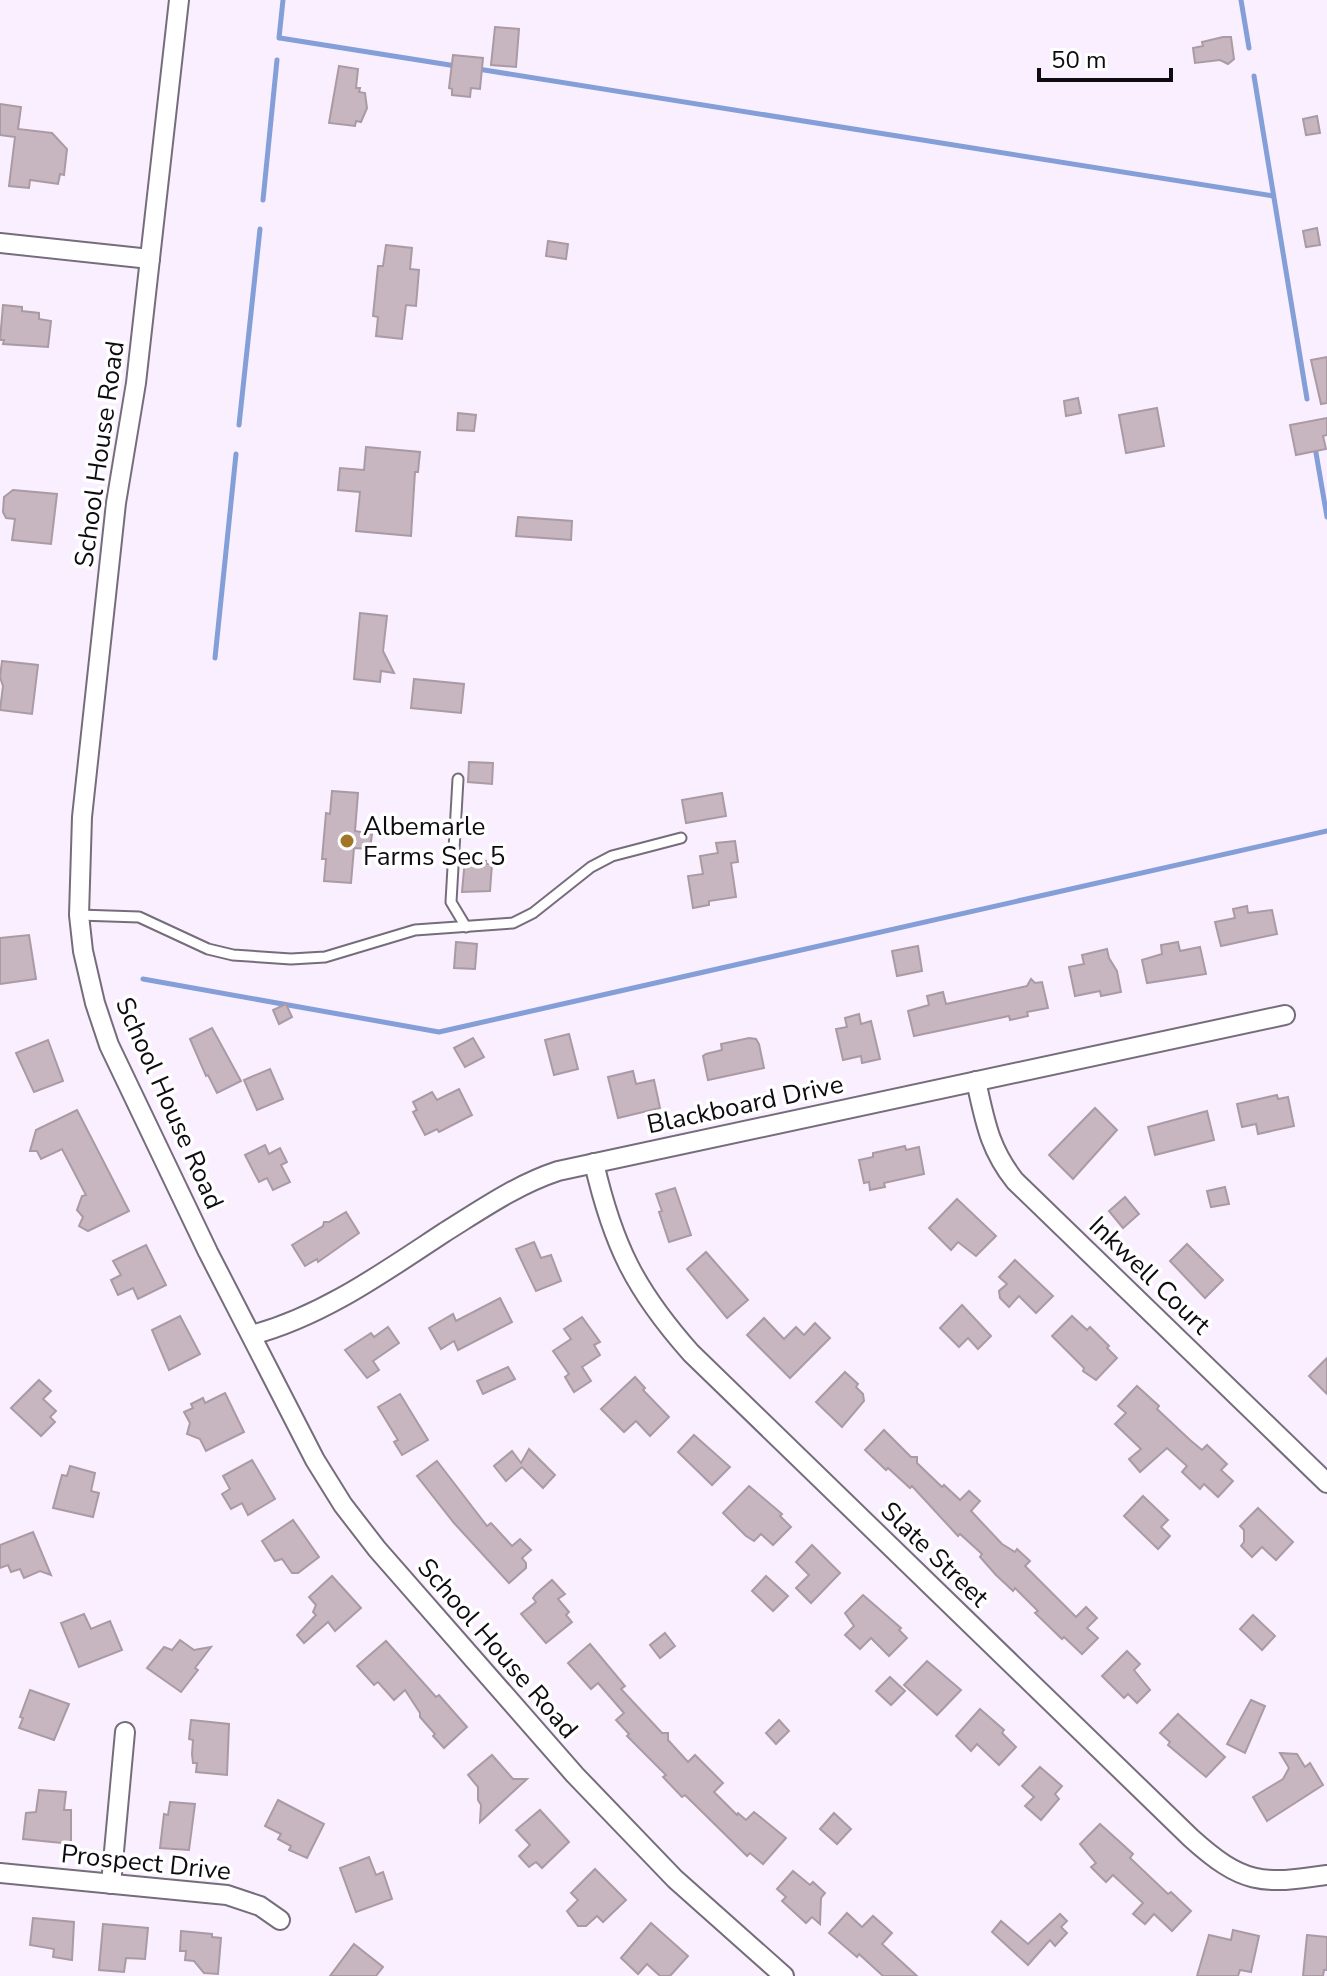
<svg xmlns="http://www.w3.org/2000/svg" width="1327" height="1976" viewBox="0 0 1327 1976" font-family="'Nunito Sans',sans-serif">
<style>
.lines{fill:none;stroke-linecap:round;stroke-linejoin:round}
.stream{stroke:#849ed7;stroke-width:5}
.building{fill:#c7b6c0;stroke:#aa9aa4;stroke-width:2}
.lane-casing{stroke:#766d7b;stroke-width:13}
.street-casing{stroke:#766d7b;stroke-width:22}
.lane{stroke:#fff;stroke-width:9}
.street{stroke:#fff;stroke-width:18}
.poi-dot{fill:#a17626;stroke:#fff;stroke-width:3}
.labels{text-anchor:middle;stroke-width:7;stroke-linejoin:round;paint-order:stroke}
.street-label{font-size:26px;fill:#0f0c11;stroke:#fff}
.poi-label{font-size:26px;fill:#0f0c11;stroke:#fff;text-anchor:start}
</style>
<rect width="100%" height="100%" fill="#f9efff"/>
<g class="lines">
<g class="stream">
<polyline points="1241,0 1249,48"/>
<polyline points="279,38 283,0"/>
<polyline points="280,38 456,66"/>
<polyline points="478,69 1273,196"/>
<polyline points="1254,76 1307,399"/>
<polyline points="263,200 277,60"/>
<polyline points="239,425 260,229"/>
<polyline points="1315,447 1327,517"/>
<polyline points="215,658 236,454"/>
<polyline points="143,979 439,1032 1327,831"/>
</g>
</g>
<g class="building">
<polygon points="495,27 519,29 516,67 491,65"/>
<polygon points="1223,37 1231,37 1234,59 1228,64 1220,60 1195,63 1193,48 1203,46 1202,42"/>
<polygon points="453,55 483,58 480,89 471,88 470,97 452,95 452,89 449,88"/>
<polygon points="339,66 358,69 356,88 360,88 359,92 365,93 367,108 361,122 356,121 355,126 329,123"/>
<polygon points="0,104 21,107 18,129 52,133 67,149 64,175 60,174 58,184 30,180 29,188 9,186 15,137 0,135"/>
<polygon points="1317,116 1320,133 1306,135 1303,119"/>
<polygon points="1317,228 1320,245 1306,247 1303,231"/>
<polygon points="548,241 568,244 566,259 546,256"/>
<polygon points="386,245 412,248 410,269 419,270 416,306 406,305 402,339 376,336 378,317 373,316 378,266 383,266"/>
<polygon points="3,305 22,307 22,311 39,313 39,319 51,321 48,347 3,344 4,340 0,340"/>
<polygon points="1327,357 1327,403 1321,404 1311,360"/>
<polygon points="1078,398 1081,413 1066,416 1064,401"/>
<polygon points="1157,408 1164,446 1126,453 1119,415"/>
<polygon points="458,413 476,415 474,431 457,430"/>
<polygon points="1327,418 1327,435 1323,436 1326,449 1296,455 1290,425"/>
<polygon points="366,447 420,452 418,472 415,472 411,536 356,531 360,492 338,490 340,468 364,470"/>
<polygon points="13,490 57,494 51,544 12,540 15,519 6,518 3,512 4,497"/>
<polygon points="518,517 572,521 571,540 516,536"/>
<polygon points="360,613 387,616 383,651 394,673 381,671 380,682 354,679"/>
<polygon points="2,661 38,665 32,714 0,710 3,686 0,677"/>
<polygon points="414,679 464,684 461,713 411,708"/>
<polygon points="469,762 493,763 492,784 468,782"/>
<polygon points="332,791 358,793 355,831 372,834 370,849 354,848 351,883 324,881 326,859 322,859 326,813 330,814"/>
<polygon points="722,793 726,816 686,823 682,800"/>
<polygon points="735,841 738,862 731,863 736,897 709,901 709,905 693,908 688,876 703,874 700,856 718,853 716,843"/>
<polygon points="465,859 486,861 486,864 492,864 490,891 462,892"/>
<polygon points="1247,906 1248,913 1272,910 1277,934 1221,946 1215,922 1235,918 1233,909"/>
<polygon points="29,935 36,979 0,984 0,938"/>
<polygon points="456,942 477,944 475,969 454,968"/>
<polygon points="1178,942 1180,951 1200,947 1206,974 1147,983 1142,960 1162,954 1161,945"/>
<polygon points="918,946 922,971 897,976 892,951"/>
<polygon points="1107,949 1109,958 1117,971 1121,992 1101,996 1100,991 1075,996 1069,967 1084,964 1082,955"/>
<polygon points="1031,979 1035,983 1042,982 1048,1008 1027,1012 1028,1016 1010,1020 1009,1016 914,1036 908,1011 929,1005 927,996 943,992 946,1004 1027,986"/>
<polygon points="286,1004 292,1017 279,1024 273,1010"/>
<polygon points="859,1014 861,1024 871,1021 880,1059 862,1063 861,1056 843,1060 836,1029 847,1027 845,1018"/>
<polygon points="212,1028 241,1081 217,1093 208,1075 206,1076 190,1039"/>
<polygon points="569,1034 578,1069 554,1075 545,1040"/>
<polygon points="473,1038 484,1057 465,1067 454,1048"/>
<polygon points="749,1038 756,1039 759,1044 764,1068 708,1080 703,1056 706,1054 722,1050 721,1044"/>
<polygon points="48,1040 63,1081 34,1092 16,1053"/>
<polygon points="270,1069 283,1099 257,1110 244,1080"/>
<polygon points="633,1071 636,1084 654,1080 660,1108 618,1118 608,1077"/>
<polygon points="459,1089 472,1115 439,1132 437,1129 425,1135 413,1112 417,1110 413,1102 432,1092 437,1100"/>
<polygon points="1277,1095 1278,1099 1288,1097 1294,1126 1258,1134 1256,1124 1242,1127 1237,1104"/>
<polygon points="1095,1108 1117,1130 1073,1179 1049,1155"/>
<polygon points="77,1110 129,1211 88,1231 79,1226 83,1217 77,1210 82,1196 86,1195 62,1149 41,1159 37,1151 30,1151 36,1130"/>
<polygon points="1207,1111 1214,1140 1155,1155 1148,1127"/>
<polygon points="265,1145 269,1154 280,1148 287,1162 281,1165 290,1182 273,1190 267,1178 259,1182 245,1155"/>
<polygon points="905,1146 906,1150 919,1147 924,1174 884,1183 885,1187 870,1190 869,1182 864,1183 859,1160 873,1157 873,1153"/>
<polygon points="1225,1187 1229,1204 1211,1207 1207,1191"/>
<polygon points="675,1188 691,1235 669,1242 659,1212 662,1211 656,1194"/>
<polygon points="1125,1197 1139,1214 1123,1228 1109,1211"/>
<polygon points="957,1199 996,1236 976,1256 958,1242 951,1250 929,1228"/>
<polygon points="346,1212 359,1233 318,1262 317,1259 305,1266 292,1245 323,1226 324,1222 329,1222"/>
<polygon points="534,1242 541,1258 551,1255 561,1281 536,1291 516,1249"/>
<polygon points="1187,1244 1223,1280 1205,1298 1170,1261"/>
<polygon points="146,1245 166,1285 138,1299 133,1288 118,1295 111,1280 121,1275 113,1261"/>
<polygon points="706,1252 748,1300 727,1318 687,1269"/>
<polygon points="1015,1260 1053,1296 1036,1313 1019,1296 1009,1307 1000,1298 999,1291 1007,1284 999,1277"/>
<polygon points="500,1298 512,1322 458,1350 454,1341 441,1349 429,1328 453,1314 456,1321"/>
<polygon points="962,1305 991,1336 978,1349 968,1338 959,1347 940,1328"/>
<polygon points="180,1316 200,1354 169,1370 152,1330"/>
<polygon points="1072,1316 1087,1330 1090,1327 1109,1346 1107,1348 1117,1358 1096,1380 1083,1371 1084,1368 1052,1336"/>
<polygon points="582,1317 600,1342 594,1345 600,1355 582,1367 591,1381 574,1392 565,1377 569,1374 553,1351 571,1339 564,1329"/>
<polygon points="764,1318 784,1339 796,1327 804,1335 815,1323 830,1338 790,1378 747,1335"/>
<polygon points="388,1327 399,1343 373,1361 379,1370 367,1378 345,1350 371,1333 374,1337"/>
<polygon points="1327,1358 1327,1394 1309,1376"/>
<polygon points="508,1367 515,1379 483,1394 477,1381"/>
<polygon points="845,1372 858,1384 856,1387 863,1394 864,1401 842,1427 816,1402"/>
<polygon points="635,1377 645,1388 643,1390 669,1417 650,1436 636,1421 624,1432 601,1409"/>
<polygon points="39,1380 51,1391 43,1399 56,1411 50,1417 55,1422 41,1436 11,1408"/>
<polygon points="1137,1386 1159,1406 1157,1409 1190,1440 1202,1450 1207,1445 1227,1464 1221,1470 1233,1481 1218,1497 1204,1484 1200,1489 1182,1472 1187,1466 1167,1448 1140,1472 1129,1459 1141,1449 1115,1424 1126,1413 1118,1406"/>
<polygon points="225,1393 244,1432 206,1451 200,1439 187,1434 190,1423 184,1412 193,1408 191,1404 203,1398 205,1403"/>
<polygon points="400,1394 428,1440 402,1455 394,1442 398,1440 378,1407"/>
<polygon points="884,1430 911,1457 917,1457 917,1463 942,1487 944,1485 960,1500 969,1491 980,1501 971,1511 1002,1544 1015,1552 1017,1549 1030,1561 1025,1566 1076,1617 1086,1607 1097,1618 1087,1628 1098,1638 1082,1654 1064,1637 1062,1639 1035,1613 1038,1611 1015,1588 1013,1591 996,1575 980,1557 982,1554 960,1534 958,1536 912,1486 910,1488 888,1468 886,1470 865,1450"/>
<polygon points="694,1435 730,1467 712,1485 678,1452"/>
<polygon points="529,1449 555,1475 543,1488 522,1467 506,1481 494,1466 512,1451 521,1463"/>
<polygon points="252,1460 275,1499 248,1515 242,1503 231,1509 222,1494 230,1489 223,1476"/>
<polygon points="437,1461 487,1526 491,1523 512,1546 520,1539 531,1550 522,1558 526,1563 526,1568 509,1583 454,1523 417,1476"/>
<polygon points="70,1466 95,1473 91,1491 99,1493 93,1517 53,1508 62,1475 67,1476"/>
<polygon points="749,1486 782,1514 780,1516 791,1527 773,1545 761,1534 754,1541 746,1536 723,1513"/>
<polygon points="1143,1496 1168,1520 1161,1527 1170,1536 1158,1549 1124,1516"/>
<polygon points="1258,1508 1293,1542 1276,1560 1262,1547 1252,1557 1241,1546 1244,1542 1244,1530 1240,1526"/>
<polygon points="293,1520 319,1557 298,1573 292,1573 282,1559 275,1561 262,1541"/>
<polygon points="33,1532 51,1575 40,1571 24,1578 20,1569 11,1572 8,1565 0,1568 0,1545"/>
<polygon points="812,1545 840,1573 811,1603 796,1588 809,1575 796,1562"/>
<polygon points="332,1576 361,1608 335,1631 328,1622 304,1643 297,1635 316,1615 313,1612 316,1605 309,1597"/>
<polygon points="766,1576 788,1596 773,1611 752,1591"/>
<polygon points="552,1580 565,1594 558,1599 569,1612 566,1615 572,1622 546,1643 521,1614 536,1602 533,1598 536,1594"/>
<polygon points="863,1595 901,1628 899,1630 907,1638 889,1656 871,1638 860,1649 845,1635 854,1626 845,1613"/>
<polygon points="84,1614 91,1629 110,1621 122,1650 79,1667 61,1623"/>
<polygon points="1253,1615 1275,1636 1262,1650 1240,1629"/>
<polygon points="665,1633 675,1646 660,1658 650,1645"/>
<polygon points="180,1640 194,1650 211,1647 195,1668 198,1670 181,1692 147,1668 164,1647 172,1650"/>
<polygon points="386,1641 436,1697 439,1695 467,1727 444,1748 433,1736 435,1734 420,1717 420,1713 405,1690 394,1700 378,1682 374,1685 357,1666"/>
<polygon points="590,1644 625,1686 621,1689 662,1733 668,1733 668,1740 688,1762 695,1755 723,1783 714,1792 737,1815 738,1813 746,1820 754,1812 786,1838 763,1864 750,1853 747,1856 685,1795 682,1797 663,1777 666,1775 627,1736 629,1734 616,1720 624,1713 598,1683 591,1689 568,1663"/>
<polygon points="1127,1651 1140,1664 1134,1670 1150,1690 1137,1703 1128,1694 1124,1698 1102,1676"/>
<polygon points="927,1661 961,1690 937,1715 904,1685"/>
<polygon points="890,1677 905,1691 891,1705 876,1691"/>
<polygon points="30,1690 69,1704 54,1740 19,1728 23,1718 20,1717"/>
<polygon points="1251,1700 1265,1706 1245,1753 1227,1744"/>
<polygon points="980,1709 1004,1730 1002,1733 1016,1747 999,1765 977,1744 971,1751 956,1736"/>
<polygon points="1178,1714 1225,1757 1206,1777 1168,1745 1170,1742 1160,1733"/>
<polygon points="191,1720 229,1724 227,1775 196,1772 197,1763 193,1763 192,1754 193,1740 189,1739"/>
<polygon points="779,1720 789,1731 776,1744 766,1733"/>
<polygon points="1280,1753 1297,1754 1305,1767 1310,1763 1323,1785 1267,1821 1253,1797 1283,1779 1289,1768"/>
<polygon points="492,1755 513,1779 527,1779 480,1822 481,1805 478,1800 478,1787 468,1775"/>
<polygon points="1040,1767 1062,1786 1055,1794 1059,1799 1041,1820 1025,1806 1034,1797 1022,1786"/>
<polygon points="39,1790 66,1792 64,1810 71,1810 71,1844 23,1839 26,1813 36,1812"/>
<polygon points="278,1800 324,1824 307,1858 289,1850 291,1846 278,1839 281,1834 265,1826"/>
<polygon points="170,1802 195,1804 189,1850 160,1848 164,1814 168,1815"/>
<polygon points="540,1810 569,1842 542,1868 536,1862 529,1867 519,1856 530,1845 516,1830"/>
<polygon points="834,1813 851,1829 837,1844 820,1829"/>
<polygon points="1100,1824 1133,1854 1130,1858 1168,1894 1171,1892 1191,1911 1172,1931 1154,1914 1145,1924 1133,1914 1143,1903 1113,1875 1106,1882 1091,1867 1096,1863 1080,1844"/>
<polygon points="369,1857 376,1875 383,1872 392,1899 356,1912 340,1868"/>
<polygon points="595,1869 626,1900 603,1922 597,1916 586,1926 578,1926 567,1911 578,1900 571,1893"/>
<polygon points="793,1871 810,1885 813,1882 825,1893 821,1898 820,1924 812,1917 806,1923 782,1901 786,1897 777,1889"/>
<polygon points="847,1913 862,1927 873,1916 892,1933 882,1944 917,1976 883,1976 859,1954 857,1957 829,1933"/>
<polygon points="1060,1914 1067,1921 1061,1927 1067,1933 1055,1946 1050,1940 1028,1965 992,1932 1001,1921 1028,1944"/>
<polygon points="33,1918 74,1922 72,1960 53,1957 54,1949 30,1945"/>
<polygon points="651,1923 688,1956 670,1976 660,1976 647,1964 638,1974 621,1958"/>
<polygon points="103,1924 148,1928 145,1959 126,1958 124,1972 99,1970"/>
<polygon points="1233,1930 1259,1936 1251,1972 1240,1970 1238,1976 1197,1976 1209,1935 1231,1940"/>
<polygon points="181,1931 212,1934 212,1937 221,1938 218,1974 204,1973 194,1961 185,1960 186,1951 180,1951"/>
<polygon points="1307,1935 1327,1937 1327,1970 1324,1970 1323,1976 1303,1976"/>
<polygon points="354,1944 383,1967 376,1976 330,1976"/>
</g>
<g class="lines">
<g class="lane-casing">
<g id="lane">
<polyline points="458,779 451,902 466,927"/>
<polyline points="79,915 139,917 208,949 233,955 291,959 325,957 415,930 513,923 533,913 591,867 612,856 681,838"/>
</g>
</g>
<g class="street-casing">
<g id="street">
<polyline points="179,0 136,383 116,503 82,817 79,915 83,951 95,1003 109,1045 208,1252 315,1460 343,1505 377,1549 575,1775 675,1879 784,1976"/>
<polyline points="0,243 150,259"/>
<path d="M976,1081C985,1121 989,1148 1015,1181L1327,1483"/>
<path d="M594,1163C613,1245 635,1290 691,1353L1191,1838C1242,1884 1261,1885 1327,1875"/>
<path d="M252,1335C323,1316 384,1272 445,1232C482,1209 516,1185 558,1171L1285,1015"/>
<polyline points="0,1873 227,1895 260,1906 280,1920"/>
<polyline points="111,1884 125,1732"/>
</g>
</g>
<use href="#lane" class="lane"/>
<use href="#street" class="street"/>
</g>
<circle class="poi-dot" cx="347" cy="841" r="8"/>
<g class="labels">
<g class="street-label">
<text transform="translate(99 454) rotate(-82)" y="9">School House Road</text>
<text transform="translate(170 1103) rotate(66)" y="9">School House Road</text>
<text transform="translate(745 1104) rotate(-12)" y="9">Blackboard Drive</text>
<text transform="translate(1150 1275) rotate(44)" y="9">Inkwell Court</text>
<text transform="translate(935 1554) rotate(44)" y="9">Slate Street</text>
<text transform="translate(498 1648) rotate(49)" y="9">School House Road</text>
<text transform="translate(146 1862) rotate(6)" y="9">Prospect Drive</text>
</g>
<g class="poi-label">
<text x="363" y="835">Albemarle<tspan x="363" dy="30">Farms Sec 5</tspan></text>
</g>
</g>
<path d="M1039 68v12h132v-12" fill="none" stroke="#0f0c11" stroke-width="4"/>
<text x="1051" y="68" font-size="24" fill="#0f0c11" stroke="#ffffff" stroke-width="6" paint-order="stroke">50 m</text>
</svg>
